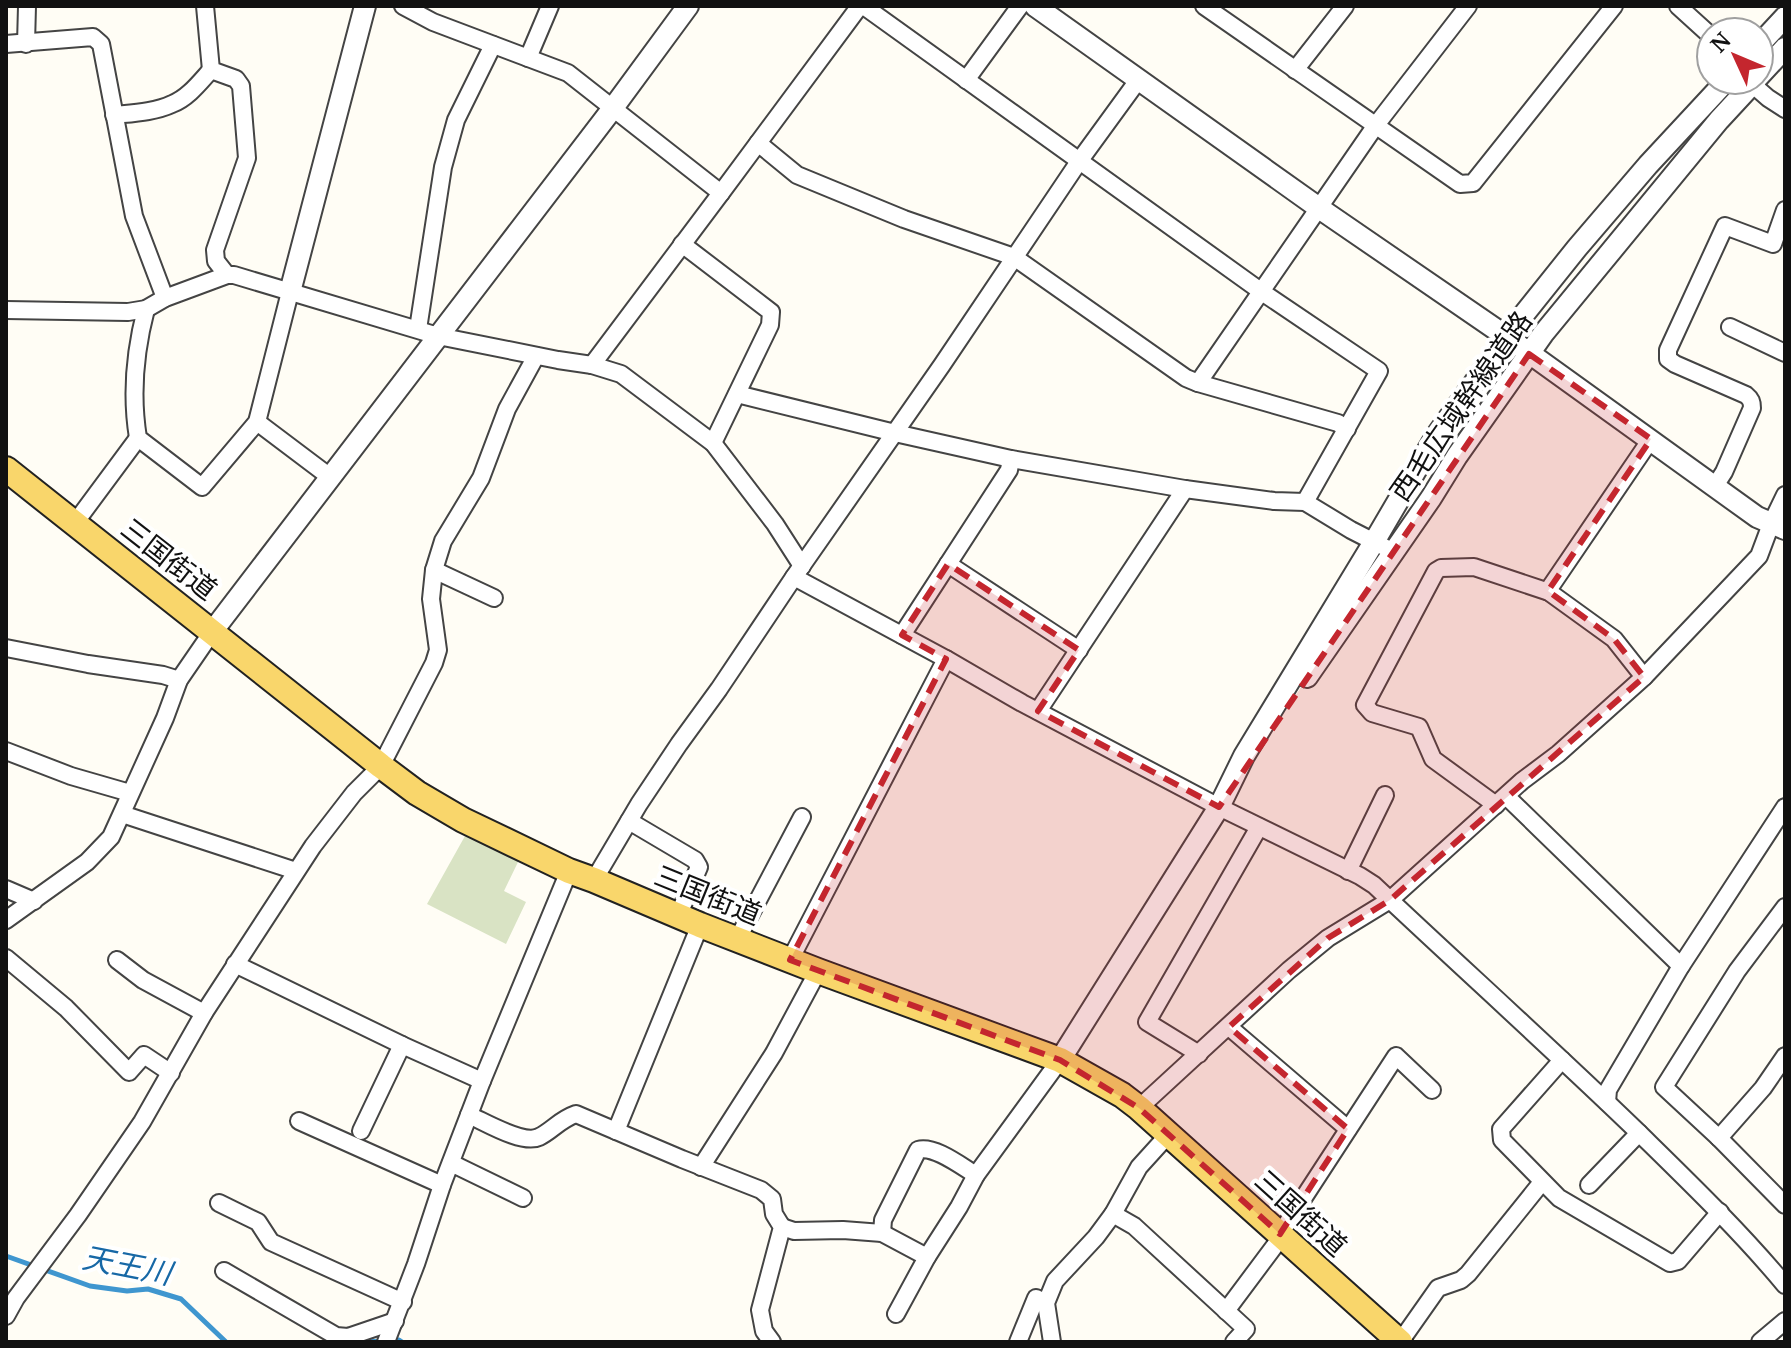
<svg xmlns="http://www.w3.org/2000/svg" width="1791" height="1348" viewBox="0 0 1791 1348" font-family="'Noto Serif','Noto Sans JP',serif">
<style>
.cemetery{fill:#d9e3c4}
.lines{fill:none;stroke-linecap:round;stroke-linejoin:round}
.stream{stroke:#3f96cf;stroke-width:5}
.minor-casing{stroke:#444;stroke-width:20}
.tertiary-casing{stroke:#444;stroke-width:24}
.primary-casing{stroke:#222;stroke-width:28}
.minor{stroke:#fff;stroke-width:16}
.tertiary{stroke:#fff;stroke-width:20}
.primary{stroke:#f9d66b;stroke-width:24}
.marked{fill:#c4262e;fill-opacity:0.2;stroke:#c4262e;stroke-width:6;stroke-dasharray:16 10;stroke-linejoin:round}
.labels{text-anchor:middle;stroke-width:8;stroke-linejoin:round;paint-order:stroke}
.street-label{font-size:28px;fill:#111;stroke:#fff}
.water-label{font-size:30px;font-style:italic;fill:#1768a6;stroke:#fff}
</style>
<rect width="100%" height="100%" fill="#fffdf5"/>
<polygon class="cemetery" points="465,836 519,860 504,891 526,902 506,944 427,904"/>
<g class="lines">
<g class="stream">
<polyline points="6,1256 90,1286 127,1291 148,1289 181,1299 226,1342"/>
<polyline points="365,1342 399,1340 402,1342"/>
</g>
<g class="minor-casing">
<g id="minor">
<polyline points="205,6 211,70 236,79 241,86 247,158 215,250 216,261 227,275"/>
<polyline points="403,6 433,22 568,73 721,193 859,7 865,7 1262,292 1379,371 1305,502"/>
<polyline points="1204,6 1460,184 1473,183 1614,6"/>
<polyline points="1678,6 1711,36"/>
<polyline points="6,44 93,37 101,44 134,216 165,298"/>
<polyline points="26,44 27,6"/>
<polyline points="528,58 550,6"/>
<polyline points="1295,70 1345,6"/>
<polyline points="966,80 1020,6"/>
<polyline points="1752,84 1768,98 1785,109"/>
<path d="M114,115C133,113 155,112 172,104C188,98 200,82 211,70"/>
<polyline points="758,143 797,175 904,219 1014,257 1186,378 1198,383 1376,125 1468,6"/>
<polyline points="682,244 771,312 770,325 713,443"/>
<path d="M146,309C135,351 131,395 138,438L202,487L257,422L290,292"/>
<polyline points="6,310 128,312 146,309 165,298 227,275 234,275 438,336 558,360 592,365 621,374 713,443 775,524 802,566"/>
<polyline points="1730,327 1785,353"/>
<polyline points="418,329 443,167 456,120 493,45"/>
<polyline points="592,365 721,193"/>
<polyline points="1198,383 1338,423 1347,429"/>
<polyline points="737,394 895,433 1011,459 1185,489 1274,501 1305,502 1351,530 1394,552"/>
<polyline points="257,422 330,477"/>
<path d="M1715,486L1724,472L1752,408C1752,402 1751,399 1746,395L1675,364L1668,359V350L1725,226L1773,244L1785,210"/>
<polyline points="75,523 138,438"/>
<polyline points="948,564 1079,650"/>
<polyline points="434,570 494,598"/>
<path d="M794,577L946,659L1022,703L1219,807L1360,876L1374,885C1461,967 1551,1048 1637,1131C1688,1181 1739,1230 1785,1285"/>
<polyline points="1549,592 1551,586 1651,439"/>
<polyline points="902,635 1009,470 1011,459"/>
<polyline points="6,648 88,664 163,675 179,680"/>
<polyline points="1038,711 1185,489"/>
<polyline points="6,751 71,776 130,793"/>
<polyline points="1506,796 1681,966"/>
<polyline points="1496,805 1433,759 1419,727 1372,713 1365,705 1436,571 1441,568 1474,567 1549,592 1614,639 1644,677"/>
<polyline points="122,814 296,871"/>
<polyline points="629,821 695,860 699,867 678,916"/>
<polyline points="1348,871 1385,795"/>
<polyline points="594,880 639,804 679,744 719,689 794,577 942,365 1080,160 1139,79"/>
<polyline points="6,889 34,901"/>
<polyline points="1785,907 1737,971 1664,1087 1719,1138 1785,1205"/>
<polyline points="6,920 87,862 111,837 165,718 179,680 212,632"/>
<polyline points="737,940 802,817"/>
<polyline points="6,958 66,1008 129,1072 144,1055 171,1073"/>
<polyline points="117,960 143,980 204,1013"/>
<polyline points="790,960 946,659"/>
<polyline points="235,964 402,1045 482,1081"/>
<polyline points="1229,1027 1348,1129"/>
<polyline points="1199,1054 1147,1022 1259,827"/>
<polyline points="1562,1060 1501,1129 1502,1140 1559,1198 1670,1263 1678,1261 1720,1212"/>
<polyline points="1607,1102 1608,1090 1681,966 1785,807"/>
<polyline points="1139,1108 1289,970 1328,938 1390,900 1522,781 1558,754 1644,677 1759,556 1771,524 1785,495"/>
<path d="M469,1115C485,1122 523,1145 539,1137C553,1130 559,1120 576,1114L682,1159L761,1190L772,1199L774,1214L782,1227L760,1310L764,1331L772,1342"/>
<polyline points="299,1121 442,1185"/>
<polyline points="361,1131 402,1045"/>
<polyline points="616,1131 700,925"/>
<polyline points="1719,1138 1763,1088 1785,1056"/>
<polyline points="451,1163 523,1198"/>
<polyline points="701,1167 774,1053 818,971"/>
<polyline points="1589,1185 1639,1133"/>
<polyline points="219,1203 258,1222 271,1242 403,1302"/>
<polyline points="1113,1214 1134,1226 1246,1329 1234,1342"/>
<polyline points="782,1227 794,1231 843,1230 882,1233 927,1257"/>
<path d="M882,1233L883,1220L918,1150C934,1145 961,1166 976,1175"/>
<polyline points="1280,1234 1396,1056 1432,1090"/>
<polyline points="224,1271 336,1336 348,1337 395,1321"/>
<polyline points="1226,1311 1282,1236"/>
<polyline points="896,1314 927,1257 959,1207 976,1175 1060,1060"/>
<polyline points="6,1316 16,1298 78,1215 142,1122 204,1013 313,846 354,793 381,766 434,663 438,650 431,599 434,570 443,541 481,478 507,409 536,356"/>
<polyline points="386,1342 416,1264 442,1185 482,1081 569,871"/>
<polyline points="1018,1342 1036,1298 1046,1303"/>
<polyline points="1052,1342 1046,1303 1055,1281 1096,1237 1113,1214 1139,1167 1168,1135"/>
<polyline points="1400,1342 1438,1288 1461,1280 1468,1274 1542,1182"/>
<polyline points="1760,1342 1785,1321"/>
</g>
</g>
<g class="tertiary-casing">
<g id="tertiary">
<polyline points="1035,6 1319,208 1507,337 1757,517 1785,529"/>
<polyline points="1759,45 1785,17"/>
<polyline points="1759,76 1785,48"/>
<polyline points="290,292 365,6"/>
<polyline points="212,632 613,108 688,6"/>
<polyline points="1307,677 1431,498 1457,456 1543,334 1719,120 1756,80"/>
<polyline points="1060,1060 1219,807 1244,756 1374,542 1436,436 1521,318 1577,248 1648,165 1727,80"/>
</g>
</g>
<g class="primary-casing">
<polyline id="primary" points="6,469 381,766 417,793 463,820 569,871 594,880 700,925 818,971 1060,1060 1122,1095 1139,1108 1400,1342"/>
</g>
<use href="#minor" class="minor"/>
<use href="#tertiary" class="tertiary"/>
<use href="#primary" class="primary"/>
</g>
<path class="marked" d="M1529,354L1651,439L1548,591L1614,639L1644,677L1390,900L1328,938L1229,1027L1348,1129L1280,1234L1139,1108L1060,1060L790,960L946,659L902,635L948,564L1079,650L1038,711L1219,807Z"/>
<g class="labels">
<g class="street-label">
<text transform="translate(1461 406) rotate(-55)" y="10">西毛広域幹線道路</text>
<text transform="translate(169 559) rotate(38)" y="10">三国街道</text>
<text transform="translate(708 895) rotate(22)" y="10">三国街道</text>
<text transform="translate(1301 1213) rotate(42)" y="10">三国街道</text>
</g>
<g class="water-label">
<text transform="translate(127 1266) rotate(11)" y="10">天王川</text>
</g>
</g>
<rect width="1791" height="1348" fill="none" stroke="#111111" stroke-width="16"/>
<g transform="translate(1735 56) rotate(314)"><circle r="38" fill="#ffffff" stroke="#a0a0a0" stroke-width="2"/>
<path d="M0-6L14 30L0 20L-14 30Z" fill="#c4262e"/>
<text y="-12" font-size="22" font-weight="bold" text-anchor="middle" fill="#111111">N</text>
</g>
</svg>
